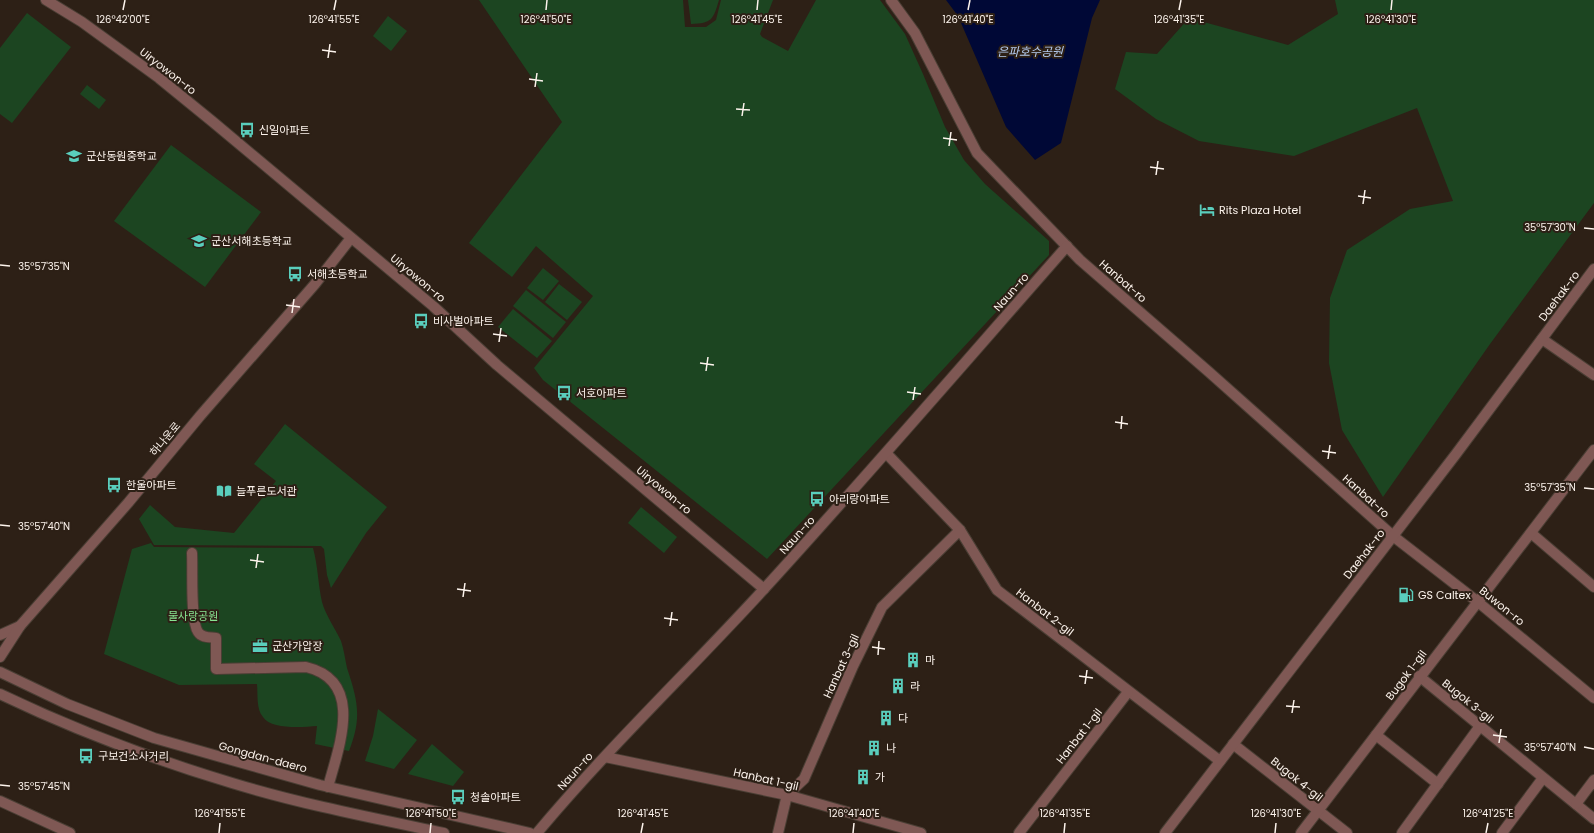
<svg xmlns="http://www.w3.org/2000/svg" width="1594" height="833" viewBox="0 0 1594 833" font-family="Poppins,'Noto Sans KR',sans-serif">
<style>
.green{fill:#1c4521}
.water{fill:#000836}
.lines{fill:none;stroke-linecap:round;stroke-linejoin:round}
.minor-casing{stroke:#4a3e34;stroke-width:12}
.minor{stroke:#7f5854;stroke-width:10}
.ticks{fill:none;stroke:#fcf3ec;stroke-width:1.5}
.labels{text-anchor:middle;stroke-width:4;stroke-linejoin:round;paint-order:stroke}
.street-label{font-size:11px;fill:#fcf3ec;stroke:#2d2016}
.poi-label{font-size:11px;fill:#fcf3ec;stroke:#2d2016;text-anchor:start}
.park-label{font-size:11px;fill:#88e491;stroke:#2d2016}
.water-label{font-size:12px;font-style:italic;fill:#b4cbf0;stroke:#2d2016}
.ticks-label{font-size:10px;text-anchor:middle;fill:#fcf3ec;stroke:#2d2016;stroke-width:4;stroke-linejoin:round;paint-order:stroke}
</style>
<rect width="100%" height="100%" fill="#2d2016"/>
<g class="green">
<polygon points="479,0 683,0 685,27 706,27 716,20 721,0 773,0 760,34 762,37 788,51 816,0 880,0 905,34 923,74 945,127 964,160 985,184 1049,241 1049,255 767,559 543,380 534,368 593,296 536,246 512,277 469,243 562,122"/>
<path d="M688,0H719C713,20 712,23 691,24Z"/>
<polygon points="1335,0 1594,0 1594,203 1490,344 1383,497 1342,430 1329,363 1330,298 1347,250 1410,209 1453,201 1417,108 1294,156 1199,141 1156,119 1115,89 1126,52 1157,54 1189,18 1288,45 1338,14"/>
<polygon points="27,13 71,47 12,123 0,114 0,48"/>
<polygon points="388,16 407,31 391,51 373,36"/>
<polygon points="87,85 106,100 99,109 80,94"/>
<polygon points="171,145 261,212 205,287 114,221"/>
<polygon points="543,268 559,281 543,300 527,288"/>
<polygon points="559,284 582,302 567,320 545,302"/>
<polygon points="526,290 566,322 553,338 513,306"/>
<polygon points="513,309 552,341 537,358 498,327"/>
<polygon points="285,424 387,507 366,533 331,588 327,575 324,549 321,546 154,545 139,519 150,505 175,527 234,533 276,481 254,464"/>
<polygon points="641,507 677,537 664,553 628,523"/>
<path d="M151,543L154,547L313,548C318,566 318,584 322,602C326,616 335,628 341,641C344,650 345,659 347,668C358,701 362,718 349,751L315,744L317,726C303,727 271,730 263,717C256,709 258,694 257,684L179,685L104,654L132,549Z"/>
<polygon points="378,709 417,740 394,769 365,761 373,736"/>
<polygon points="432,744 464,772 453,786 408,774"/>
</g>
<polygon class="water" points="946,0 1100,0 1092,18 1061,143 1035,160 1006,127 958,16"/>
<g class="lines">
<g class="minor-casing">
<g id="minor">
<polyline points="46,0 82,22 159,78 213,122 433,306 497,365 764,589"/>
<polyline points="891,0 915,33 977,153 1080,260 1209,372 1393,536 1478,602 1594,698"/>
<polyline points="1542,339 1594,375"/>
<polyline points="886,453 960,530 997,590 1220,761"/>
<polyline points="1531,533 1594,587"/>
<path d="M192,553C193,570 190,620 198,632C202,638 209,637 216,638V669L306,667C365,681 339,746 328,787"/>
<polyline points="0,635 20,626"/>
<polyline points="0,657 20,626 128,503 200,416 315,284 351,238"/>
<polyline points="0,672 67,704 154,738 320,785 530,833"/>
<polyline points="1419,676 1594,819"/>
<path d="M0,694C75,730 152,759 232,783C301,804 373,818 444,833"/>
<polyline points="1376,735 1438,784"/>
<polyline points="1233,744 1347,833"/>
<polyline points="605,757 787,795 921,833"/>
<polyline points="0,801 70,833"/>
<polyline points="1576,804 1594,780"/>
<path d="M537,833C608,748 689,671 764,589C867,476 967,360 1067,246"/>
<polyline points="778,833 787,795 804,779 853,666 882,607 960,530"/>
<polyline points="1019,833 1128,692"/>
<polyline points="1165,833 1456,454 1594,269"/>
<polyline points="1301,833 1594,450"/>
<polyline points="1402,833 1480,726"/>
<polyline points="1502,833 1543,778"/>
</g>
</g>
<use href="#minor" class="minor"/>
</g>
<path class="ticks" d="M123,10L125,0M334,10L336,0M546,10L547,0M757,10L758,0M968,10L970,0M1179,10L1181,0M1391,10L1392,0M322,50L336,52M328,58L330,44M529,79L543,81M535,87L537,73M736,109L750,110M742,116L744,103M943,138L957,140M949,146L951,132M1150,167L1164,169M1156,175L1158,161M1358,196L1371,198M1363,204L1365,190M1584,228L1594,229M0,265L10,266M286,305L300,307M292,313L294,299M493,334L507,336M499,342L501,328M700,363L714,365M706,371L708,357M907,392L921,394M913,400L915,387M1115,422L1128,424M1121,429L1122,416M1322,451L1336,453M1328,459L1330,445M1584,488L1594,489M0,525L10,526M250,560L264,562M256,568L258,554M457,589L471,591M463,597L465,583M664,618L678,620M670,626L672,612M872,647L885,649M878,655L879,641M1079,676L1093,678M1085,684L1087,670M1286,706L1300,707M1292,713L1294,700M1493,735L1507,737M1499,743L1501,729M1584,747L1594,749M0,785L10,786M219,833L220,823M430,833L431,823M641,833L643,823M853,833L854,823M1064,833L1065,823M1275,833L1276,823M1486,833L1488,823"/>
<defs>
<g id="bus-bare" transform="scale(1.2)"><path d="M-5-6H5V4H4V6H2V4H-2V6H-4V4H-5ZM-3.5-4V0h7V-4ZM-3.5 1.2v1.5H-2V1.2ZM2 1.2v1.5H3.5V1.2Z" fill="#5acebd" stroke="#2d2016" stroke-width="2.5" paint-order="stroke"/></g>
<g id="school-bare" transform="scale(1.2)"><path d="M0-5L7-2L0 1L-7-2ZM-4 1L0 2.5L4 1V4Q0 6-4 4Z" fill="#5acebd" stroke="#2d2016" stroke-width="2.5" paint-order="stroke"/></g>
<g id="hotel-bare" transform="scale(1.2)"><path d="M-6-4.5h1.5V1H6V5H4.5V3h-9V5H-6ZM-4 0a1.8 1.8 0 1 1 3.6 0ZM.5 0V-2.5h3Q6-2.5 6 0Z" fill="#5acebd" stroke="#2d2016" stroke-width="2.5" paint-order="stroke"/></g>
<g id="library-bare" transform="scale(1.2)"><path d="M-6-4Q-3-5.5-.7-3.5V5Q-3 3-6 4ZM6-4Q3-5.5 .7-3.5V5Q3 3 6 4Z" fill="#5acebd" stroke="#2d2016" stroke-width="2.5" paint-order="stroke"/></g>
<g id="fuel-bare" transform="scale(1.2)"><path d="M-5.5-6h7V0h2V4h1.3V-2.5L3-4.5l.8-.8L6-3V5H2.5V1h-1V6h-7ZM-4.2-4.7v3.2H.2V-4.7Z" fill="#5acebd" stroke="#2d2016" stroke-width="2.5" paint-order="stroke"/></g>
<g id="office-bare" transform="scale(1.2)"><path d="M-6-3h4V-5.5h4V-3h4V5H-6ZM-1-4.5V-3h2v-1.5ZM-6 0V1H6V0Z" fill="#5acebd" stroke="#2d2016" stroke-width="2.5" paint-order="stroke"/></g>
<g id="building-bare" transform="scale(1.2)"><path d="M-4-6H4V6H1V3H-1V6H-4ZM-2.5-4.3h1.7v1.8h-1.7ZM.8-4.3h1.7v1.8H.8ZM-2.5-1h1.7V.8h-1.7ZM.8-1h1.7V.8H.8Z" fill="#5acebd" stroke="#2d2016" stroke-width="2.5" paint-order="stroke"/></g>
</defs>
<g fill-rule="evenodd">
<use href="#bus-bare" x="247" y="130"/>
<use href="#school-bare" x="74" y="156"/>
<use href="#hotel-bare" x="1207" y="210"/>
<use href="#school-bare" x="199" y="241"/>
<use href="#bus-bare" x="295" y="274"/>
<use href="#bus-bare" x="421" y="321"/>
<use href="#bus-bare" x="564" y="393"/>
<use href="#bus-bare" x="114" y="485"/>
<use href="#library-bare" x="224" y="491"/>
<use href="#bus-bare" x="817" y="499"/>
<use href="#fuel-bare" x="1406" y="595"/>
<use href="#office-bare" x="260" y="646"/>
<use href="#building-bare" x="913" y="660"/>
<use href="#building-bare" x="898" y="686"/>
<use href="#building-bare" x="886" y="718"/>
<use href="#building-bare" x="874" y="748"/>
<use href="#bus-bare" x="86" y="756"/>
<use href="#building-bare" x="863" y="777"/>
<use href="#bus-bare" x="458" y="797"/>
</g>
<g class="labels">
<g class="street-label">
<text transform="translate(168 71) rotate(38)" y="4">Uiryowon-ro</text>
<text transform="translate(418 278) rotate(40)" y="4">Uiryowon-ro</text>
<text transform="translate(1123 281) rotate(41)" y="4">Hanbat-ro</text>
<text transform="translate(1011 292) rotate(-49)" y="4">Naun-ro</text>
<text transform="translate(1559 296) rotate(-53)" y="4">Daehak-ro</text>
<text transform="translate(165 439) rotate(-50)" y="4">하나운로</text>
<text transform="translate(664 490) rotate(40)" y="4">Uiryowon-ro</text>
<text transform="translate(1366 496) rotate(42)" y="4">Hanbat-ro</text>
<text transform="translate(797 535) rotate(-48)" y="4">Naun-ro</text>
<text transform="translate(1364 554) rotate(-52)" y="4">Daehak-ro</text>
<text transform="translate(1502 606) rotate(39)" y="4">Buwon-ro</text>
<text transform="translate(1045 612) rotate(38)" y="4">Hanbat 2-gil</text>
<text transform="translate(841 666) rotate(-65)" y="4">Hanbat 3-gil</text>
<text transform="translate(1406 675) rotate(-53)" y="4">Bugok 1-gil</text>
<text transform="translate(1468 701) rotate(39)" y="4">Bugok 3-gil</text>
<text transform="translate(1079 736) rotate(-52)" y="4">Hanbat 1-gil</text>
<text transform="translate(263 757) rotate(15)" y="4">Gongdan-daero</text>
<text transform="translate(575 771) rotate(-48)" y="4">Naun-ro</text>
<text transform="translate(766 779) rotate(13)" y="4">Hanbat 1-gil</text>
<text transform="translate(1297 779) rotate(39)" y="4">Bugok 4-gil</text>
</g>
<g class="poi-label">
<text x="259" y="134">신일아파트</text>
<text x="86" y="160">군산동원중학교</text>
<text x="1219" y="214">Rits Plaza Hotel</text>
<text x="211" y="245">군산서해초등학교</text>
<text x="307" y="278">서해초등학교</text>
<text x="433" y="325">비사벌아파트</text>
<text x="576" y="397">서호아파트</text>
<text x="126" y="489">한울아파트</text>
<text x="236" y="495">늘푸른도서관</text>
<text x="829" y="503">아리랑아파트</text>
<text x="1418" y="599">GS Caltex</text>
<text x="272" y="650">군산가압장</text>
<text x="925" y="664">마</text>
<text x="910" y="690">라</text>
<text x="898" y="722">다</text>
<text x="886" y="752">나</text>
<text x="98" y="760">구보건소사거리</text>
<text x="875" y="781">가</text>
<text x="470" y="801">청솔아파트</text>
</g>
<g class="park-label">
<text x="193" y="620">물사랑공원</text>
</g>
<g class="water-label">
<text x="1030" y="56">은파호수공원</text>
</g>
</g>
<g class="ticks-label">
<text x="123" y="23">126°42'00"E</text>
<text x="334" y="23">126°41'55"E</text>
<text x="546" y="23">126°41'50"E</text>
<text x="757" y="23">126°41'45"E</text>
<text x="968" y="23">126°41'40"E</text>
<text x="1179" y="23">126°41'35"E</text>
<text x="1391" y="23">126°41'30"E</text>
<text x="1550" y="231">35°57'30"N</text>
<text x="44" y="270">35°57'35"N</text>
<text x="1550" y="491">35°57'35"N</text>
<text x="44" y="530">35°57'40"N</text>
<text x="1550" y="751">35°57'40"N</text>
<text x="44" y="790">35°57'45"N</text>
<text x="220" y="817">126°41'55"E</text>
<text x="431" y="817">126°41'50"E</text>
<text x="643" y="817">126°41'45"E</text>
<text x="854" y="817">126°41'40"E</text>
<text x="1065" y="817">126°41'35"E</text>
<text x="1276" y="817">126°41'30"E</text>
<text x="1488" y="817">126°41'25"E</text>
</g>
</svg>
